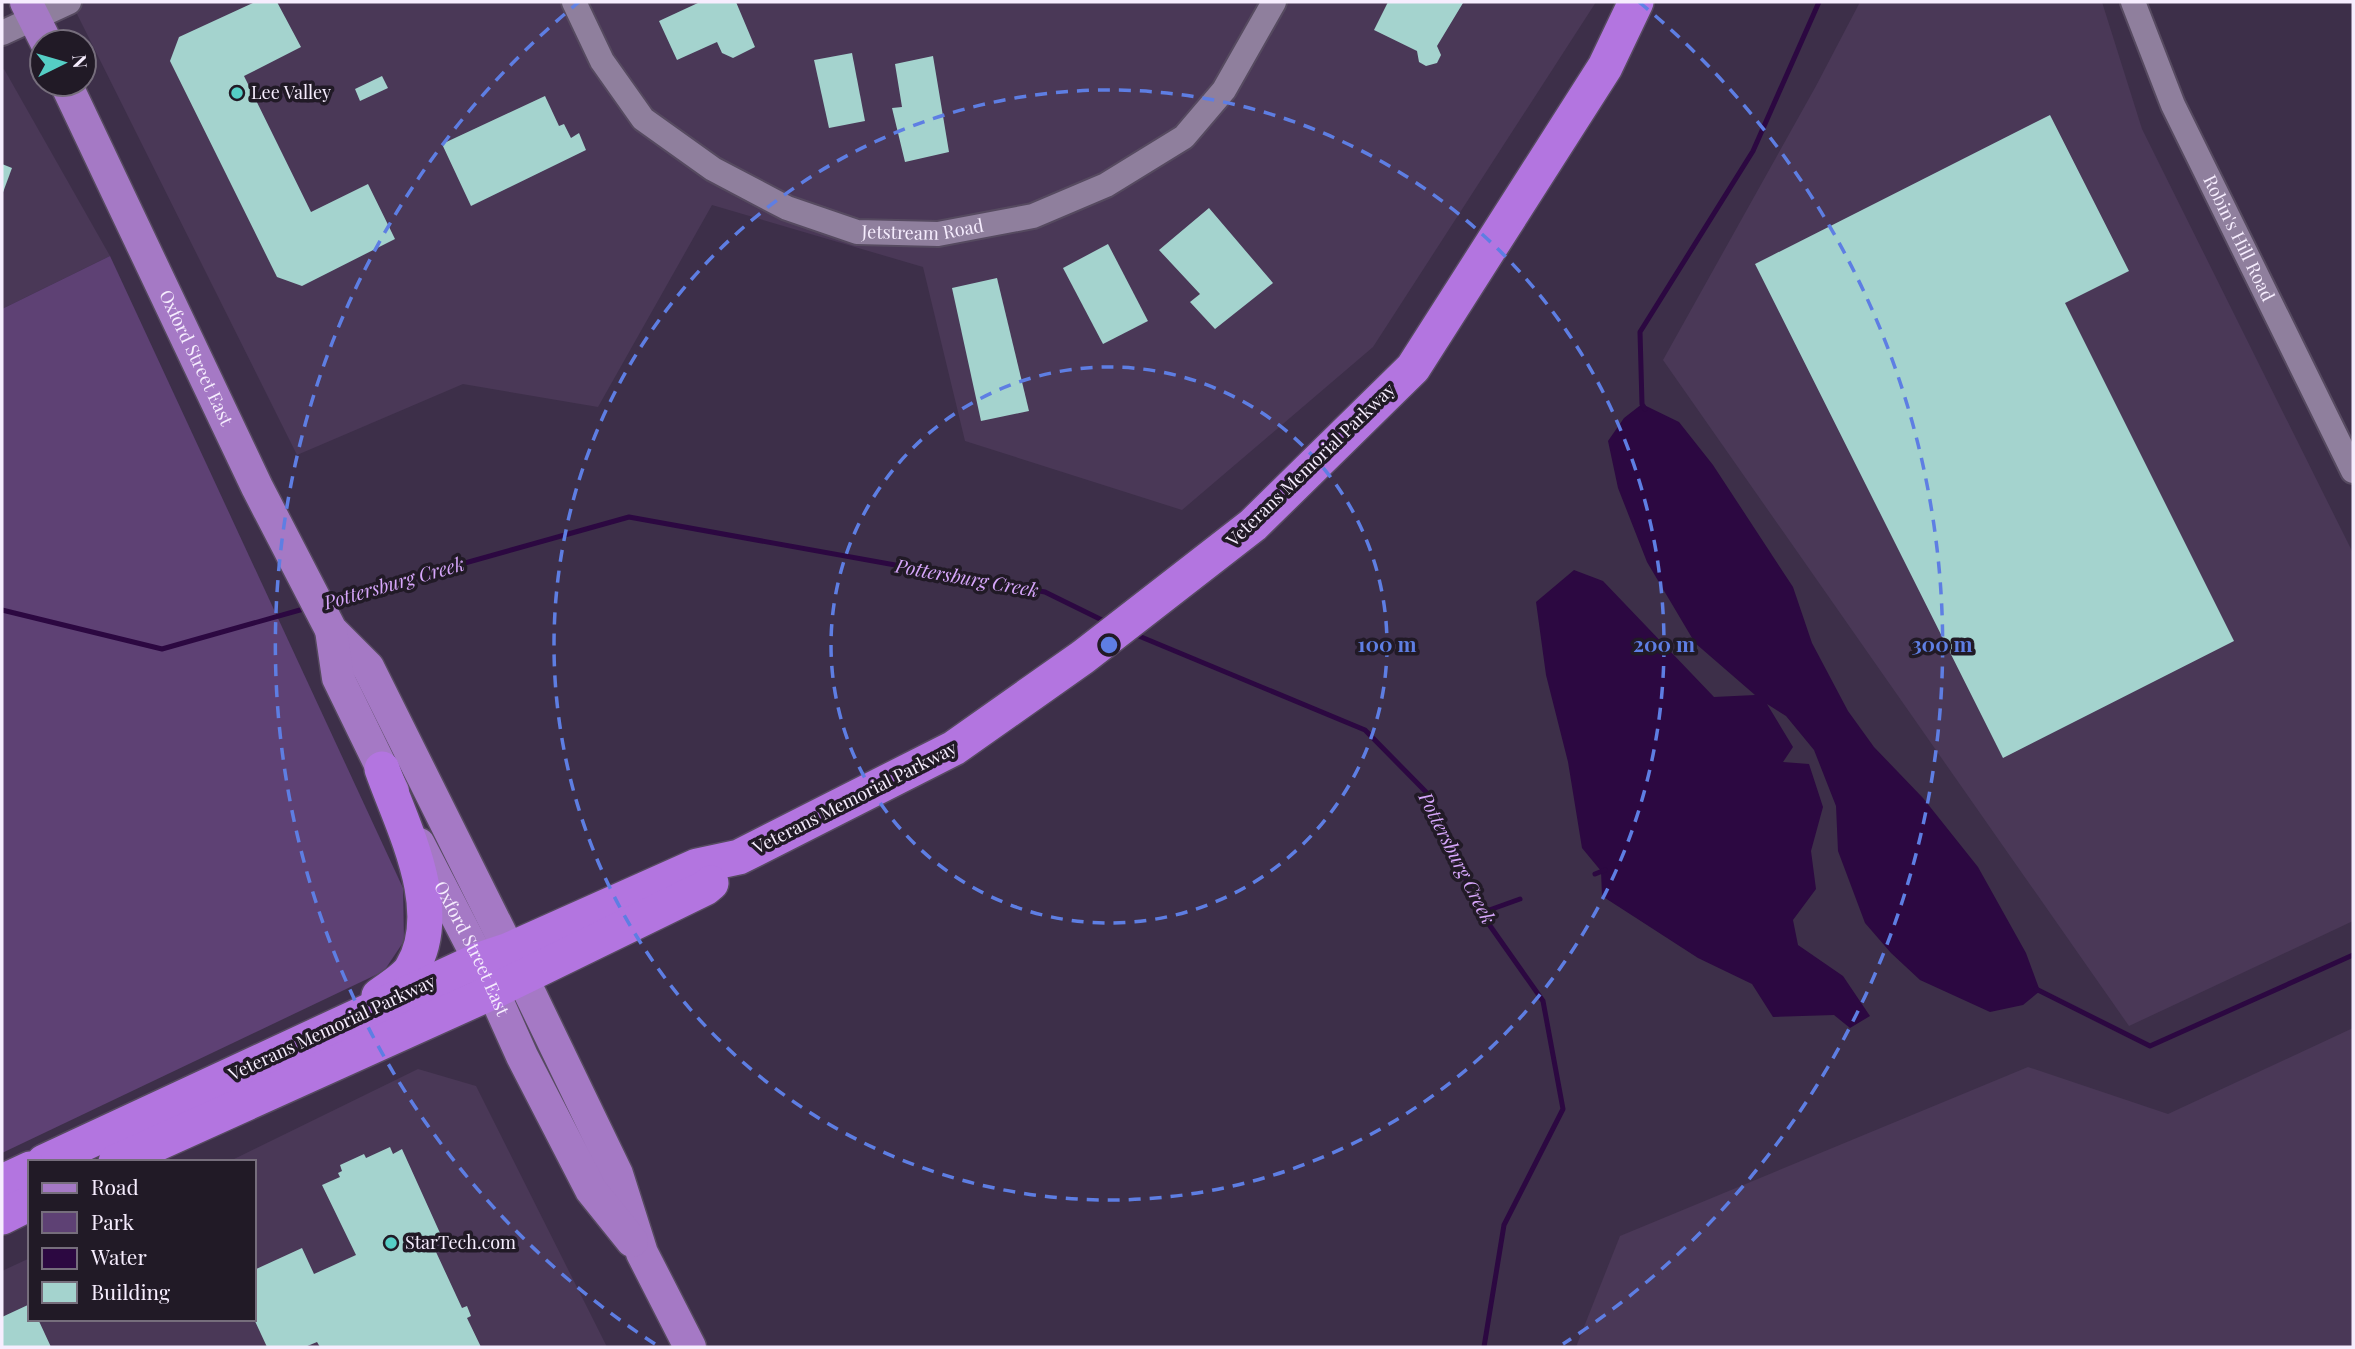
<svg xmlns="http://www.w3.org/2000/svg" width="2355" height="1349" viewBox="0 0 2355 1349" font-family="'Playfair Display',serif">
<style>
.built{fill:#4a3857}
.green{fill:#5e4174}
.water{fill:#2c0841}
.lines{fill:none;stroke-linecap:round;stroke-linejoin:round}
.stream{stroke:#2c0841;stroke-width:5}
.building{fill:#a4d3ce}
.minor-casing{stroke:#564a60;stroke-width:28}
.major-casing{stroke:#564a60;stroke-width:35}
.highway-casing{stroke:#564a60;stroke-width:38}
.minor{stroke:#8f7f9d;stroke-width:24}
.major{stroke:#a579c5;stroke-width:32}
.highway{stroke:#b375e0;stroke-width:35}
.ring{fill:none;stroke:#5e7ee3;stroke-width:3.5;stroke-dasharray:12 9}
.poi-dot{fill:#55cec5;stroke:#211a26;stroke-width:2.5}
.labels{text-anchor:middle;stroke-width:7;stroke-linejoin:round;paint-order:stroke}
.poi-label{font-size:18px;fill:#f6edfe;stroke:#211a26;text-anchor:start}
.street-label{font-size:18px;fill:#f6edfe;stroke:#211a26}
.water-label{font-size:19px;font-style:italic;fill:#d7a7fc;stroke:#211a26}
.centre{fill:#5e7ee3;stroke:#211a26;stroke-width:3.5}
.ring-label{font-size:21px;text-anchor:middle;font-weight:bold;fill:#5e7ee3;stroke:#211a26;stroke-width:7;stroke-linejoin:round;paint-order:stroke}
</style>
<rect width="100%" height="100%" fill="#3d2f49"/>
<g class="built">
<polygon points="71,2 1596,2 1373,347 1182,510 965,441 923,267 712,205 598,407 463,384 297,455"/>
<polygon points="1860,2 2102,2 2142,129 2353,553 2353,921 2129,1026 1663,360 1816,86"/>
<polygon points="4,69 110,256 2,309 2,70"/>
<polygon points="2353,1028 2353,1347 1576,1347 1620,1236 2028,1067 2168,1114"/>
<polygon points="418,1069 476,1086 607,1347 2,1347 2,1271 30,1258 30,1319 254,1319 254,1162 228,1162"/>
</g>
<polygon class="green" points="110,256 403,888 404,941 384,971 2,1153 2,309"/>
<polygon class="water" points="1642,404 1679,422 1713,465 1793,587 1812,643 1848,711 1874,747 1923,798 1978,867 2026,953 2040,991 2023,1005 1990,1012 1920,980 1891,953 1865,923 1838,851 1836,806 1814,750 1786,716 1767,704 1793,747 1783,762 1809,764 1823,807 1811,851 1816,889 1793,920 1798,945 1843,976 1870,1016 1850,1028 1834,1015 1773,1017 1752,984 1698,958 1602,896 1601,871 1582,848 1568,762 1546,675 1536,602 1574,570 1603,581 1714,697 1755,695 1695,643 1647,562 1618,488 1608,441 1624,418"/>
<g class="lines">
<g class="stream">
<polyline points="1645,409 1642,404 1640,332 1753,151 1819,2"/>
<polyline points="326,602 629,517 1045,592 1106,622"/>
<polyline points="2,610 162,649 307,608"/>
<polyline points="1134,634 1365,730 1427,793 1481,913 1543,1001 1563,1109 1504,1225 1484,1347"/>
<polyline points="1595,874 1605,870"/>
<polyline points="1481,913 1520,899"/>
<polyline points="2036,989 2150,1046 2353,955"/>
</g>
</g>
<g class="building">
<polygon points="255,2 277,2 301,47 244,76 311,212 368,184 395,239 302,286 277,277 170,61 179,37"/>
<polygon points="700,2 736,2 755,47 733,58 722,53 717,42 677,60 659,21"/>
<polygon points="1388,2 1463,3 1437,46 1441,55 1437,63 1426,66 1419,62 1417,51 1374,30"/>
<polygon points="852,53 865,121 829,128 814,60"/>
<polygon points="933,56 949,152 905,162 892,108 902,107 895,64"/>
<polygon points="382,76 388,88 360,101 355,89"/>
<polygon points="545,96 559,126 564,124 571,138 579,133 586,150 471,206 442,144"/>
<polygon points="2050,115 2129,271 2065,303 2234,641 2003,758 1755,264"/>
<polygon points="2,164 12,168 2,195"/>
<polygon points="1209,208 1273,283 1215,329 1190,302 1200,294 1159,250"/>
<polygon points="1108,244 1148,321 1103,344 1063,268"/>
<polygon points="997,278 1029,411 981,421 952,288"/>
<polygon points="390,1147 393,1154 402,1149 440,1233 430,1239 462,1308 467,1306 471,1316 467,1318 481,1347 320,1347 317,1342 305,1347 267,1347 254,1319 254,1270 302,1248 314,1274 356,1255 322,1185 340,1177 338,1173 342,1171 340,1165 364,1154 366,1158"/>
<polygon points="30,1304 30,1319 38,1319 51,1347 2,1347 2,1317"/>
</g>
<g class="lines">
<g class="minor-casing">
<g id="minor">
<path id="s1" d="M574,2L602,61L643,119L713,169L787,208L857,232L938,234L1033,216L1106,185L1184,137L1224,90L1274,2"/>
<path id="s2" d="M2133,2L2173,105L2353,471"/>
<polyline points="2,33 69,2"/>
</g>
</g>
<g class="major-casing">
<g id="major">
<polyline points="26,2 46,42"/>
<path id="s3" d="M66,84L257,487L331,630L368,667L509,950L617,1174L642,1253L690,1347"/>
<polyline points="331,630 338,678 393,791"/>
<path id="s4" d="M419,844L479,960L522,1056L591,1190L632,1241"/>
</g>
</g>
<g class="highway-casing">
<g id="highway">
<path d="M379,996C389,988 406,979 412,968C447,909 402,826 382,769"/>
<polyline points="44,1162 479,960 509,950 697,866 739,857 954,748 1083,657 1253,525 1413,368 1605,67 1636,2"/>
<polyline points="116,1162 492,992 705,888 711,883"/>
<polyline points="2,1182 30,1169"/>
<polyline points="2,1217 30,1203"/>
</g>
</g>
<use href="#minor" class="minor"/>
<use href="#major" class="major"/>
<use href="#highway" class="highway"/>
</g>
<g class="ring">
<circle cx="1109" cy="645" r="278"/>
<circle cx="1109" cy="645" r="555"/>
<path d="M655 1344A833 833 0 0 1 579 2M1639 2A833 833 0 0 1 1563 1344"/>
</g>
<g class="poi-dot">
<circle cx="237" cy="93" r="7"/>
<circle cx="391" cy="1243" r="7"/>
</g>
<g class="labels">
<g class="poi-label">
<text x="251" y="99">Lee Valley</text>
<text x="405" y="1249">StarTech.com</text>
</g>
<g class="street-label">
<text dy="6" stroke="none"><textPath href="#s1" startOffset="446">Jetstream Road</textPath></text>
<text dy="6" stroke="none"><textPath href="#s2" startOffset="259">Robin's Hill Road</textPath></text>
<text dy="6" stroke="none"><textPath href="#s3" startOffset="303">Oxford Street East</textPath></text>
<text transform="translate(1311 465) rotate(-44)" y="6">Veterans Memorial Parkway</text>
<text transform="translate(855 798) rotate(-27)" y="6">Veterans Memorial Parkway</text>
<text dy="6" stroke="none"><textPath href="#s4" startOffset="117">Oxford Street East</textPath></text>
<text transform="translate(332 1028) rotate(-25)" y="6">Veterans Memorial Parkway</text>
</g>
<g class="water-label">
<text transform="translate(967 578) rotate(10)" y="7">Pottersburg Creek</text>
<text transform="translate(394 583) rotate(-16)" y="7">Pottersburg Creek</text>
<text transform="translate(1457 858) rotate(63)" y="7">Pottersburg Creek</text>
</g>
</g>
<circle cx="1109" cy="645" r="10" class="centre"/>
<g class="ring-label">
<text x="1387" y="652">100 m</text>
<text x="1664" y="652">200 m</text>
<text x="1942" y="652">300 m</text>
</g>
<rect width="2355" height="1349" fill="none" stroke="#f6edfe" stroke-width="7"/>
<rect x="28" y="1160" width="228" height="161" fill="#211a26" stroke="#766e7c" stroke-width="2"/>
<rect x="42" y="1183" width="35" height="10" fill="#a579c5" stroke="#766e7c" stroke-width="2"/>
<text x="91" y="1195" font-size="21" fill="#f6edfe">Road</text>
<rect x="42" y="1212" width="35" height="21" fill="#5e4174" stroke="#766e7c" stroke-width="2"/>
<text x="91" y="1230" font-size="21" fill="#f6edfe">Park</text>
<rect x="42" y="1248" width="35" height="21" fill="#2c0841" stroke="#766e7c" stroke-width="2"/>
<text x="91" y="1265" font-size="21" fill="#f6edfe">Water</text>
<rect x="42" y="1282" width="35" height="21" fill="#a4d3ce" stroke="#766e7c" stroke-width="2"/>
<text x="91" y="1300" font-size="21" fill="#f6edfe">Building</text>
<g transform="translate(63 63) rotate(85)"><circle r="33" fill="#211a26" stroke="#766e7c" stroke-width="2"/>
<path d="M0-5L12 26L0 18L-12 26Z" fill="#55cec5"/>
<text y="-10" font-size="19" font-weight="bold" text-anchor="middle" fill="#f6edfe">N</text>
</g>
</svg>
